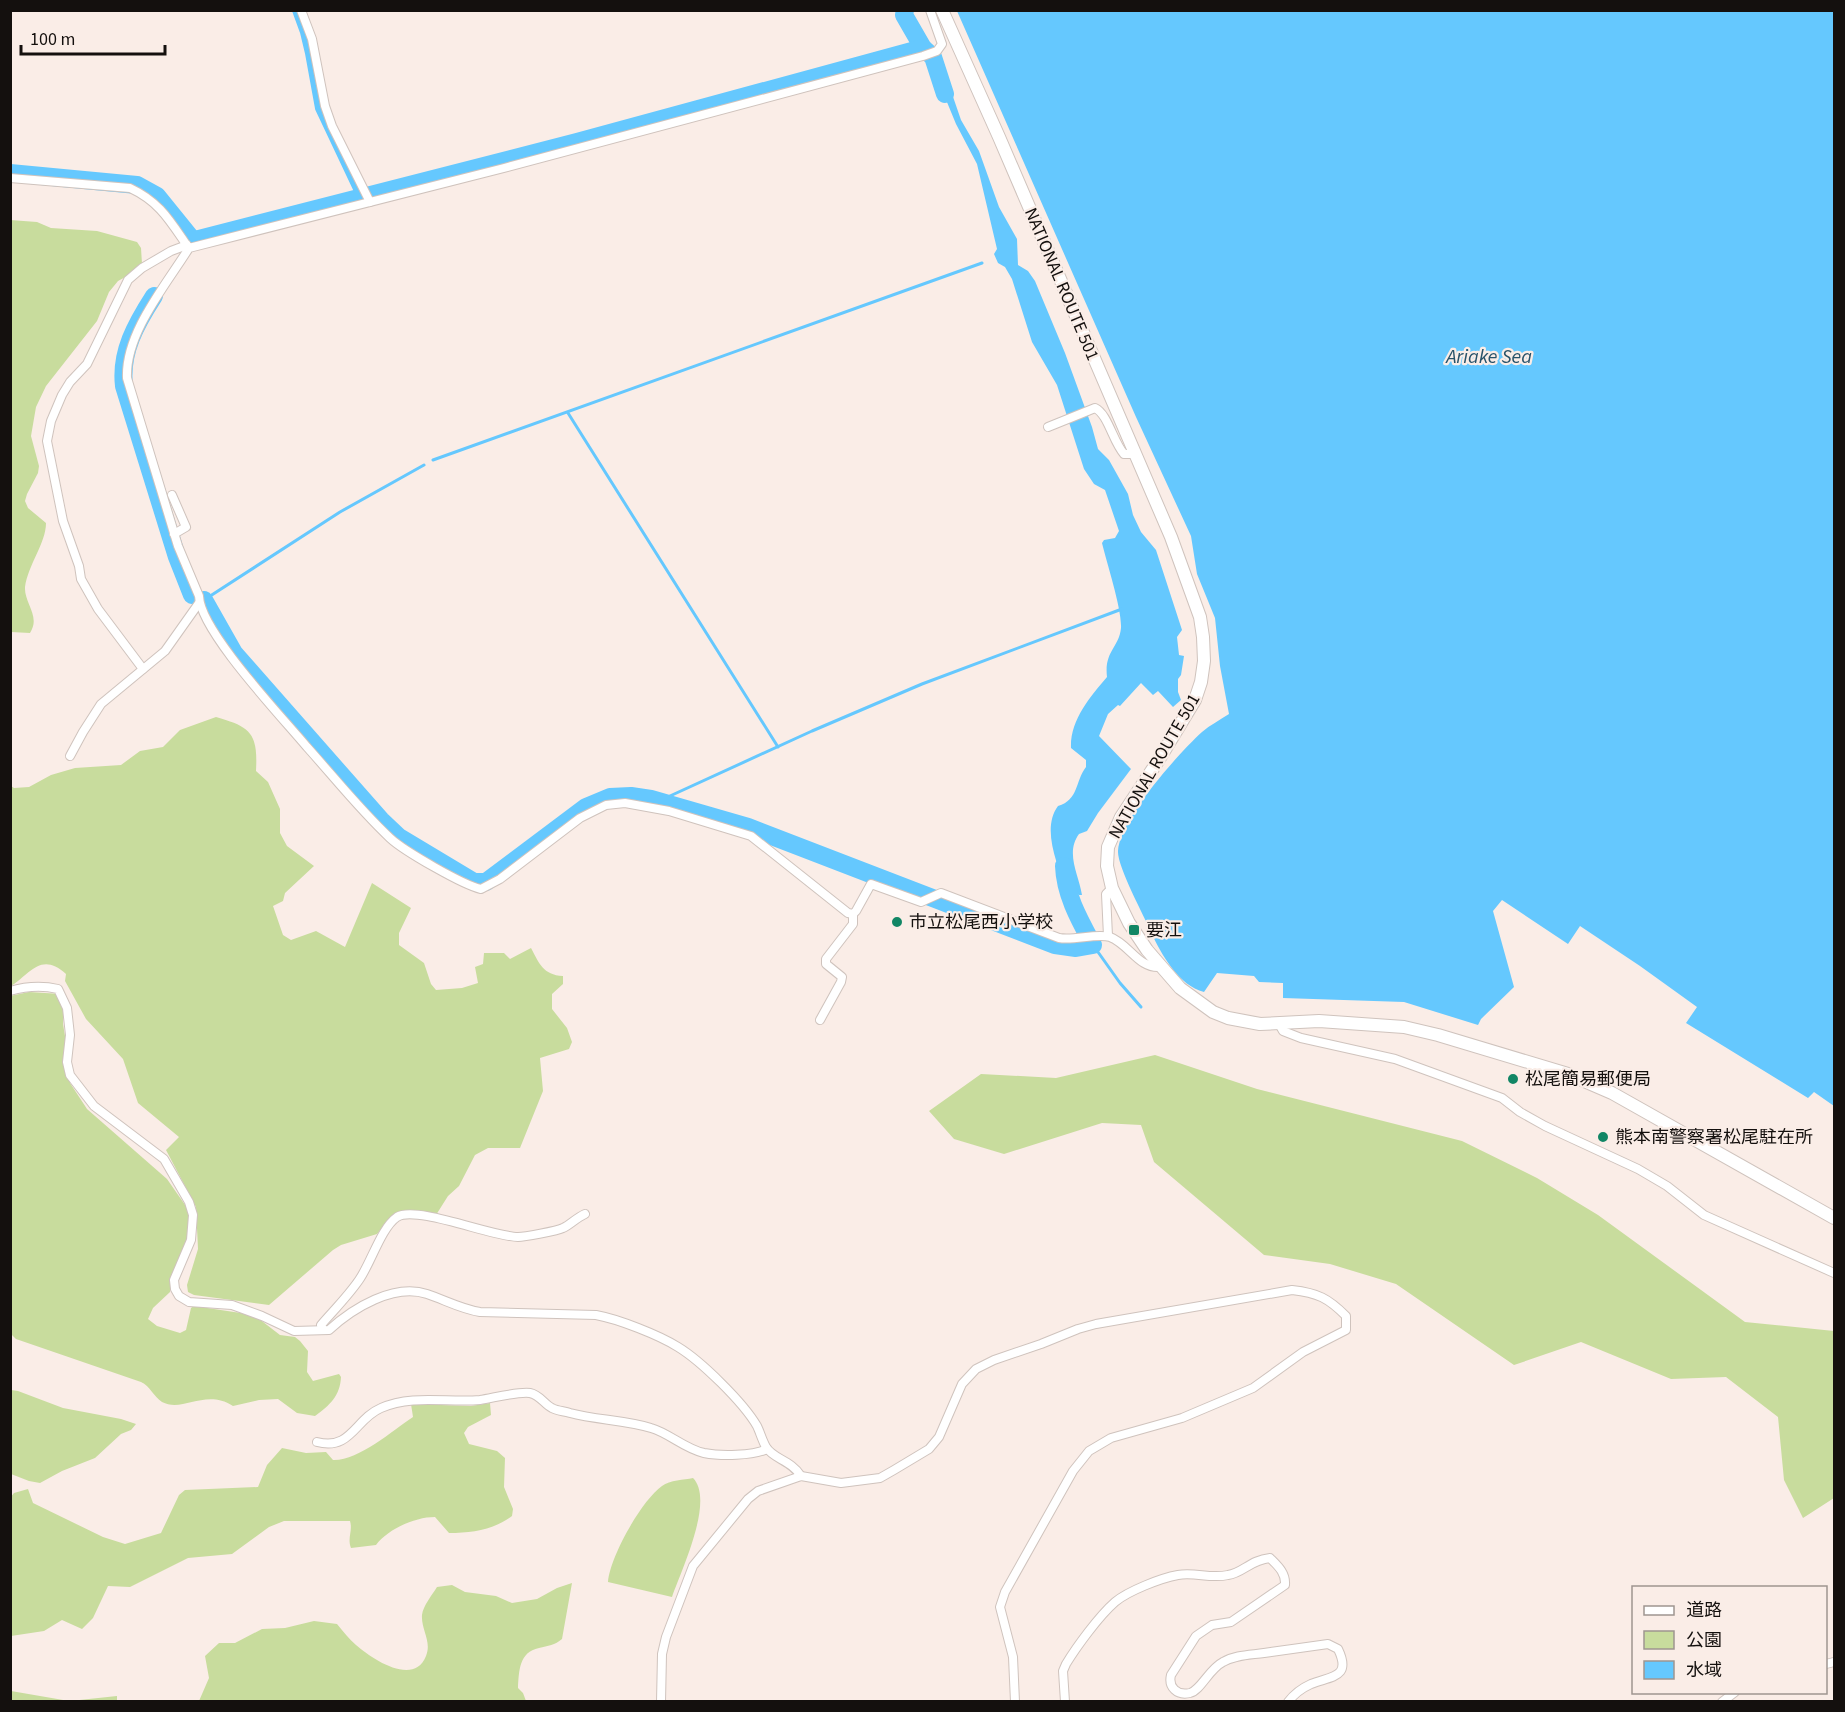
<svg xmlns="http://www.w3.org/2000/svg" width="1845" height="1712" viewBox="0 0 1845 1712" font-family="'Source Sans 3','Noto Sans JP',sans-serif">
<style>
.green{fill:#c8dc9d}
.water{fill:#65c8fe}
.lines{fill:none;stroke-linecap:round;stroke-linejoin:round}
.stream{stroke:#65c8fe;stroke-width:3}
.canal{stroke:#65c8fe;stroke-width:10}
.river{stroke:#65c8fe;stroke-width:18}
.minor-casing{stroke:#cfc3bd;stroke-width:10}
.trunk-casing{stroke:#cfc3bd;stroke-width:14}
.minor{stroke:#fff;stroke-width:8}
.trunk{stroke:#fff;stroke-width:12}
.poi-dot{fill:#118665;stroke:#faede7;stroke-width:2}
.labels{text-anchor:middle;stroke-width:4.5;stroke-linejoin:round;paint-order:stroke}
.street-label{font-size:18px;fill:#14100e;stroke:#faede7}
.poi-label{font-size:18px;fill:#14100e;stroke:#faede7;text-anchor:start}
.water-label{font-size:20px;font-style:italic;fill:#285269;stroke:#faede7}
</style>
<rect width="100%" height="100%" fill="#faede7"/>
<g class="green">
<path d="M10,220L37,222L51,228L97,231L137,242L141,248L142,264L138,270L118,281L109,292L97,321L46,386L36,407L31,436L39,466L38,473L27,494L25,501L28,508L46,523C46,543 28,565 25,587C24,603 41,616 30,633L11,632Z"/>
<path d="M216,717C251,727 258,733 256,771L268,782L280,809V833L287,846L314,866L285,893L283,901L273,906L283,935L291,940L316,931L345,947L372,883L411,908L399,933V945L424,963L431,984L436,990L462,988L478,983L475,967L483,964L484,953H504L510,959L531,948C539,963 543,975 563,976V984L552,994V1009L567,1028L572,1042L569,1049L540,1058L543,1091L520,1148H488L475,1155L459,1186L448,1196L436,1215L405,1213L391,1216L377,1234L341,1245L333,1250L269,1305L194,1295L188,1292L187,1285L198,1249L196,1207L166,1150L179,1137L138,1103L123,1059L86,1019L65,981L66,974C41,951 30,974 11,986V786L14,788L29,787L51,775L75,768L121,765L140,751L163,747L180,730Z"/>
<path d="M29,992L61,994L64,1001L63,1024L68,1054L70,1083L87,1109L167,1179L190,1212L189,1257L171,1281L170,1292L153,1308L148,1319L157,1326L180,1333L186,1330L191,1308L194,1306L254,1315L280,1335L295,1337L300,1341L308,1351L307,1372L313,1381L339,1374L341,1377C340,1396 330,1405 315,1416L297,1413L278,1399L259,1400L233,1406C205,1388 183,1413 162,1402C154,1397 150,1386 141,1382L16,1339L11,1334L10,996Z"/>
<polygon points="1155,1055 1257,1089 1462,1141 1537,1178 1598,1215 1745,1322 1834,1331 1834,1498 1803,1518 1784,1480 1778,1417 1726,1377 1671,1379 1581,1342 1514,1365 1396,1284 1330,1264 1264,1255 1154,1162 1141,1125 1102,1123 1004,1154 954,1139 929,1111 981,1074 1056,1078"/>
<polygon points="11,1390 18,1391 63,1408 121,1419 136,1424 131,1430 121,1434 95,1458 62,1471 40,1483 29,1481 11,1474"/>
<path d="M490,1403L491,1415L468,1427L464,1433L469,1444L497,1451L505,1458L504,1487L513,1509L512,1516C493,1530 472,1533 449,1533L435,1517C415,1517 388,1529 376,1545L351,1548C347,1538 353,1531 350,1521H284L269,1527L232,1554L188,1558L130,1587L108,1586L93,1618L82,1629L62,1620L44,1631L11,1636L10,1498L14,1493L28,1489L33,1503L103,1537L125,1544L161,1533L179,1495L185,1490L258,1487L267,1465L282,1448L306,1453L326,1452L333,1460C358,1461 392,1431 413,1417L411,1404L471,1406Z"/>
<path d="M693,1478C715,1500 681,1571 672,1597L608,1582C610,1557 641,1501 662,1486C670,1480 684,1480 693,1478Z"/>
<path d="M572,1583L562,1639C555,1645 548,1646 539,1648C519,1652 519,1671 518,1688L523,1693L526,1701H199L209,1678L205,1656L219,1643H235L262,1629L285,1628L314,1621L337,1624C343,1631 349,1639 356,1645C372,1659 414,1687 426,1656C432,1641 421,1630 422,1615C423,1606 432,1595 437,1587L452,1585L465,1592L496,1596L512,1603L537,1599L557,1588Z"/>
<polygon points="10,1691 11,1691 69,1701 11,1701"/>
<polygon points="117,1696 117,1701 70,1701"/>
</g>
<g class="water">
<path d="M957,11H1834V1106L1814,1092L1808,1098L1686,1023L1697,1007L1640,966L1580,926L1568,944L1502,900L1493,911L1514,987L1481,1019L1478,1025L1404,1002L1283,998V983L1259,982L1254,976L1217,973L1204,992C1179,986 1161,954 1151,932C1144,916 1117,866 1118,851C1120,819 1178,754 1202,732C1210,725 1220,720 1229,714L1220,666L1215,618L1197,574L1191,536L1136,417Z"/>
<path d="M939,71L950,88L961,120L979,151L999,207L1017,239L1018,265L1028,271L1035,281L1065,353L1092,427L1098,449L1109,460L1128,494L1133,515L1141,532L1156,550L1182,630L1177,637L1179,655L1184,656L1181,675L1178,679V692L1181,700L1173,707L1158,691L1153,695L1141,683L1120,706L1118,705L1108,714L1099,736L1131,769L1098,813L1087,831L1079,834C1065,853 1079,875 1082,895H1079L1072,888L1066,890C1058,865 1041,829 1058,806C1079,800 1075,781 1086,767V760L1071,748C1070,720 1090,697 1107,677C1104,651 1119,648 1121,628C1122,609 1107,564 1102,543L1104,540L1115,538L1119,531L1105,490L1094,484L1084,469L1057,385L1032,342L1012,279L1005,267L998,263L994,254L997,249L977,164L956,124L935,73Z"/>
</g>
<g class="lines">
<g class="stream">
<polyline points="568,413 778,747"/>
<polyline points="433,460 982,263"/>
<polyline points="204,600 340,512 424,465"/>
<polyline points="659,801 812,731 922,684 1122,609"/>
<polyline points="1093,945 1120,983 1141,1007"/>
</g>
<polyline class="canal" points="297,10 305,32 310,53 320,108 362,197"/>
<g class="river">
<polyline points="905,10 904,15 923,48 933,57 945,94"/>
<polyline points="10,173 137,185 157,196 191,238 195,240 577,142 923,48"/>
<path d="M154,296C136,324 120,352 124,386L177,557L192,595"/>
<path d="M204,600L234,653L381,820L399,837L474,882H486L586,807L610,797L631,796L651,799L748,827L1055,945L1076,948L1093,945C1080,921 1065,895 1064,866"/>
</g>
<g class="minor-casing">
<g id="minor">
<polyline points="301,10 312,39 325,106 332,126 370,202"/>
<path d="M930,10L942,44L937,51L923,56L504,168L189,248C166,285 125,333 127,378L178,546L199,596C200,631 283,718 307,747C334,777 360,810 390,838C404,851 463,885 481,889L500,879L580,818L606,805L625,803L669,811L751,836L848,913L853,914L856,911L871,884L921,902L941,893L1059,938C1074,941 1096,933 1110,937C1129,944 1139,969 1160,967"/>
<path d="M10,178L130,188C160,202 170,221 188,247"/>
<path d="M1048,427L1095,408C1108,414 1113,442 1124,454H1135"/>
<polyline points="172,495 186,527 174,534"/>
<polyline points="143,669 98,609 81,579 79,566 63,521 47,441 51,421 62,395 70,382 87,364 128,280 142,268 171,251 187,245"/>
<polyline points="70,756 83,732 101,704 165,651 199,603"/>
<polyline points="1108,936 1106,894 1112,888"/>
<path d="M10,991C27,986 41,985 58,989L67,1008L70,1035L67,1062L70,1075L94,1106L164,1159L189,1202L193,1215L191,1240L174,1280L175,1289L179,1296L189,1302L232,1305L262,1316L294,1331L329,1330C353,1308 394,1283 427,1294C445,1300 461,1309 480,1312L596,1315C618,1319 659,1335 678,1347C701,1361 743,1402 757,1426C760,1432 762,1440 766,1447C773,1459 791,1460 801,1476"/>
<polyline points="820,1020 841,982 842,977 826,964 826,959 853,924 853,914"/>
<polyline points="1279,1024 1283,1031 1301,1038 1395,1059 1502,1098 1520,1112 1545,1126 1638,1169 1667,1186 1704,1215 1834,1273"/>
<path d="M323,1329L321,1325C334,1310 348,1296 359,1280C371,1263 381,1228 397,1217C416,1205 493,1237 518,1237C524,1237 557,1231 563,1228C570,1225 576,1218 585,1214"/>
<path d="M317,1442C351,1451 355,1419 381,1408C412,1394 448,1403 480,1400C493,1398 520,1391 530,1393C540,1395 544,1404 552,1408C557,1411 564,1411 570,1413C596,1420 625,1420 651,1428C669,1433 685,1449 704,1453C720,1456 753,1456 767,1449"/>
<polyline points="1826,1664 1834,1662"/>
<path d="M661,1702L662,1654L666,1637L693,1566L748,1499L758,1491L801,1476L841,1483L880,1478L894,1470L929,1449L939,1437L962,1384L976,1369L994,1360L1041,1344L1078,1329L1096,1324L1292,1290C1318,1293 1328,1298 1346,1316V1330L1303,1352L1253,1388L1182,1418L1111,1438L1089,1451L1073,1471L1005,1592L1000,1607L1013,1657L1015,1702"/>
<path d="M1065,1702L1063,1671L1066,1664C1077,1646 1099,1616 1115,1602C1128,1591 1161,1578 1178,1575C1195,1572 1211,1579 1228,1575C1243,1573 1250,1560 1270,1558C1278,1566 1286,1573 1285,1585L1231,1622L1212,1625L1196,1636L1171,1675C1168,1687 1177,1696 1190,1693C1201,1690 1209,1669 1223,1662C1235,1655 1250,1655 1264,1653C1285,1650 1307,1647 1328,1644L1338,1649C1352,1678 1331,1676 1311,1684C1302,1688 1294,1694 1288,1702"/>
<polyline points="1722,1702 1735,1692"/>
</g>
</g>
<g class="trunk-casing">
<polyline id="trunk" points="942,10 999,137 1171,537 1200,617 1203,637 1204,661 1201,682 1195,700 1158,761 1121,817 1108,847 1107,866 1112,888 1129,923 1147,950 1180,988 1213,1012 1228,1018 1260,1024 1319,1021 1404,1027 1438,1035 1568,1074 1612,1093 1834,1218"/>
</g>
<use href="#minor" class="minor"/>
<use href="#trunk" class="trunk"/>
</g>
<g class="poi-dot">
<circle cx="897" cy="922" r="6"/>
<rect x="1128" y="924" width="12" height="12" rx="3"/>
<circle cx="1513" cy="1079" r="6"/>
<circle cx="1603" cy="1137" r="6"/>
</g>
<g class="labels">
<g class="street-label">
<text transform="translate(1062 284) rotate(67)" y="6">NATIONAL ROUTE 501</text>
<text transform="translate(1154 766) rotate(-60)" y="6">NATIONAL ROUTE 501</text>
</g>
<g class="poi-label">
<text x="909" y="928">市立松尾西小学校</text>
<text x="1146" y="936">要江</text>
<text x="1525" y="1085">松尾簡易郵便局</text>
<text x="1615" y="1143">熊本南警察署松尾駐在所</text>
</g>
<g class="water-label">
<text x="1489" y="363">Ariake Sea</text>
</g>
</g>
<rect width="1845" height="1712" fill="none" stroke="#14100e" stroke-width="24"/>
<rect x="1632" y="1586" width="195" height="108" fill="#faede7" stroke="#9e9590" stroke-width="1.5"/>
<rect x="1644" y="1606" width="30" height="9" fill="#ffffff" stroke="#9e9590" stroke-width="1.5"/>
<text x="1686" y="1616" font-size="18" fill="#14100e">道路</text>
<rect x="1644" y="1631" width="30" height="18" fill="#c8dc9d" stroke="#9e9590" stroke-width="1.5"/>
<text x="1686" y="1646" font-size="18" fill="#14100e">公園</text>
<rect x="1644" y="1661" width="30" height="18" fill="#65c8fe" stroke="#9e9590" stroke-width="1.5"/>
<text x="1686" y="1676" font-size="18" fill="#14100e">水域</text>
<path d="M21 45v9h144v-9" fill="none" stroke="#14100e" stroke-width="3"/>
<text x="30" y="45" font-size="18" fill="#14100e" stroke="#faede7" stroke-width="4.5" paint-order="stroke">100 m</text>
</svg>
